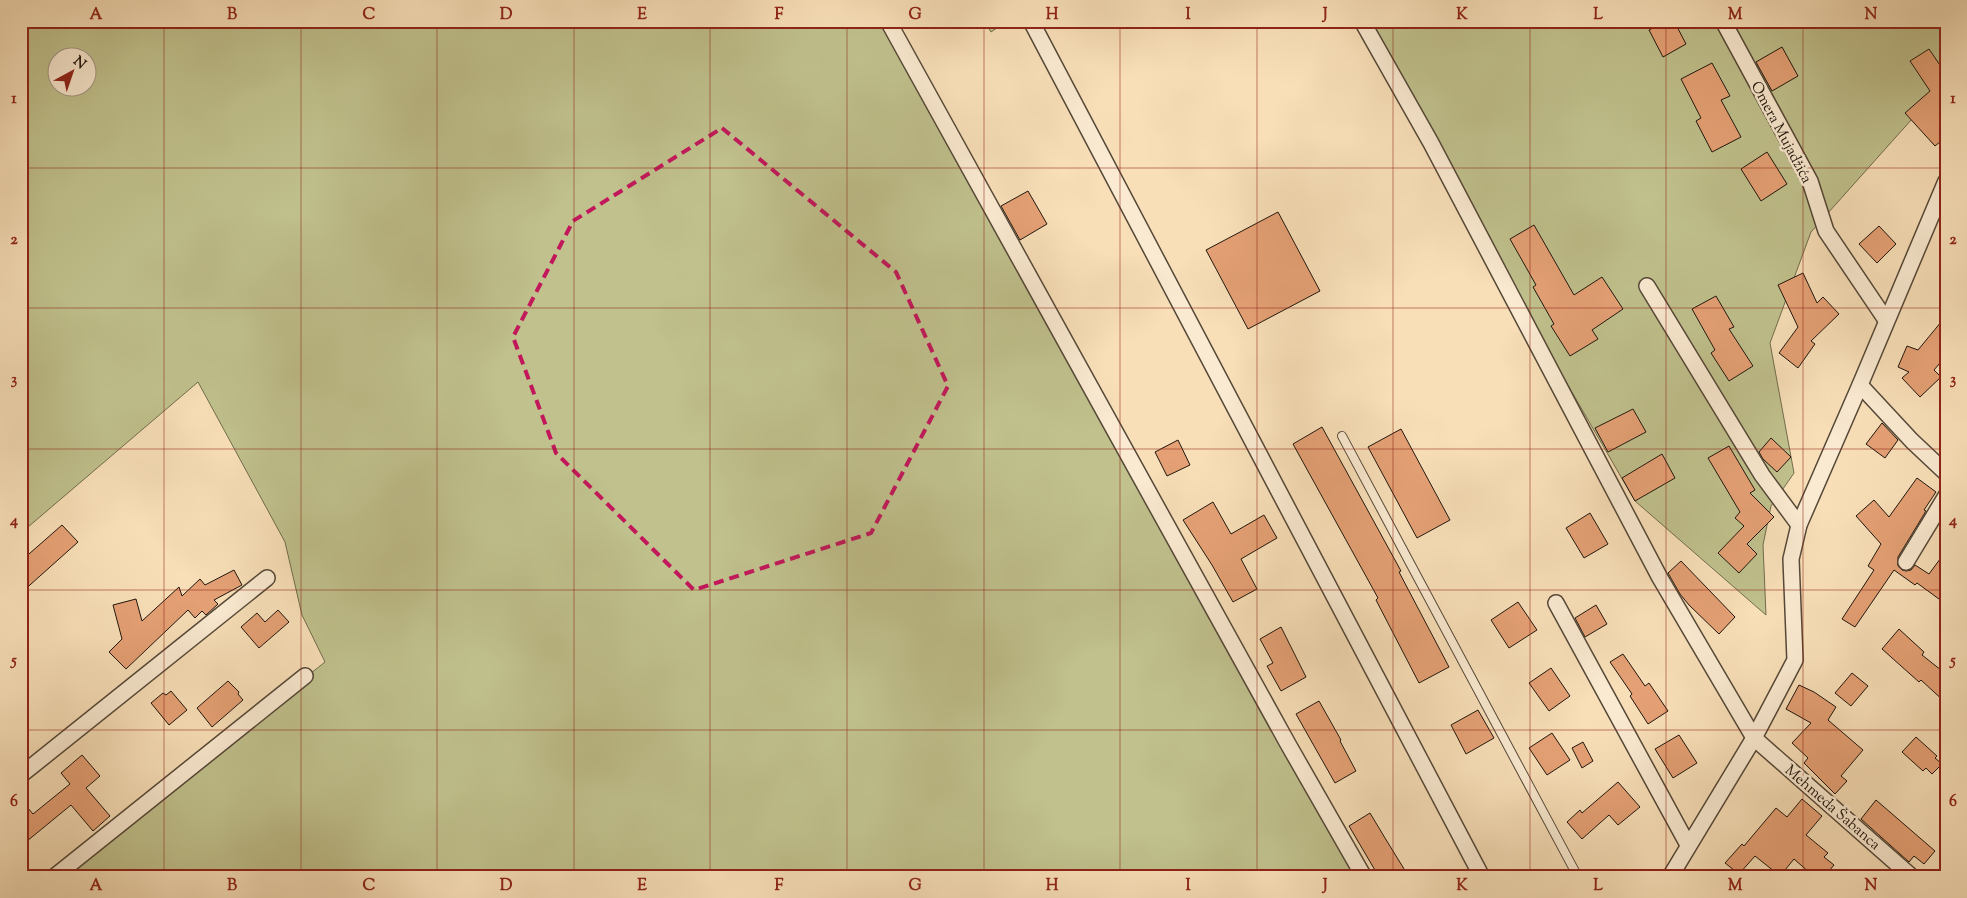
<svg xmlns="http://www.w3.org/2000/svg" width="1967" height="898" viewBox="0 0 1967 898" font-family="'Sorts Mill Goudy',serif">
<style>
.green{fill:#c0c18d;stroke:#706c4d;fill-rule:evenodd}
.building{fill:#e5a175;stroke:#1f160d}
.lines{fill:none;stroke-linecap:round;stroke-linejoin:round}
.service-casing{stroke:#554838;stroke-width:10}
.minor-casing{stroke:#554838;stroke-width:18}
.service{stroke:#faead1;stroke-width:8}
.minor{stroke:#faead1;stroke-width:15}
.marked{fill:none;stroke:#c2185b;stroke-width:4;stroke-dasharray:10 6;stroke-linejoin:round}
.grid{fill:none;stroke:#8f2418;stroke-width:1;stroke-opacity:0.55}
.labels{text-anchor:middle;stroke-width:5;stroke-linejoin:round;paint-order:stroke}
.street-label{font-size:15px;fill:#1f160d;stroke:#faead1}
.neatline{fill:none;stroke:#8f2418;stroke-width:2}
.grid-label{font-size:16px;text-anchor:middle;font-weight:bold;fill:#8f2418}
</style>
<rect width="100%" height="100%" fill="#f8dfb8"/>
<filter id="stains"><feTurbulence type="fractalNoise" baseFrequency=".004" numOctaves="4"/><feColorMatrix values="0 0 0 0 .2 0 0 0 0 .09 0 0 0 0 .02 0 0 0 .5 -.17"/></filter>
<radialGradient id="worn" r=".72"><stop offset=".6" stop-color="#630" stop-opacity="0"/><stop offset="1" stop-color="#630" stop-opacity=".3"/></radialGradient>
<g class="green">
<path d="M21,21H892L1364,877H54L325,662L302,615L285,542L198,382L21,533ZM58,58H88V88H58Z"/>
<polygon points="984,21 1007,21 991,32"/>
<polygon points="1357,21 1946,21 1946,81 1811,232 1770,343 1794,473 1771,506 1763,545 1766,615 1635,501"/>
</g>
<g class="building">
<polygon points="1666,21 1674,21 1686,44 1663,57 1649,30"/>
<polygon points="1782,47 1798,76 1772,91 1756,62"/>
<polygon points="1929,49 1946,74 1946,137 1935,146 1905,113 1930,91 1910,61"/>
<polygon points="1712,63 1730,96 1721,100 1741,137 1712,152 1696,121 1701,118 1681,79"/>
<polygon points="1767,152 1787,184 1761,201 1741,169"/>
<polygon points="1028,191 1047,224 1020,240 1001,206"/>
<polygon points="1278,212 1320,291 1248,329 1206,250"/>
<polygon points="1534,225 1574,295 1602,277 1623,309 1592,330 1598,339 1570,356 1551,326 1554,324 1533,287 1536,285 1510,239"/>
<polygon points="1879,226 1896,244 1877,263 1859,244"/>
<polygon points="1803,273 1817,303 1823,297 1839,314 1811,341 1815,344 1798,368 1779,353 1798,327 1778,285"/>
<polygon points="1716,296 1734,327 1729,329 1753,366 1729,381 1711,353 1715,350 1692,309"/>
<polygon points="1946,316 1946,356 1934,370 1941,377 1920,397 1902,378 1909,372 1898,367 1907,346 1918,350"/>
<polygon points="1633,409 1646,432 1608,452 1595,428"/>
<polygon points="1882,423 1898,440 1885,458 1866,444"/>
<polygon points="1322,427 1401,571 1399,572 1449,667 1419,683 1376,600 1378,598 1293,444"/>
<polygon points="1401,429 1450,520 1417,538 1368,447"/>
<polygon points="1771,438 1791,457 1777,472 1763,459 1759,452"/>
<polygon points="1178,440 1190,465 1167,476 1155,452"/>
<polygon points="1729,446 1755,490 1750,493 1774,517 1747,544 1757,554 1739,573 1718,553 1744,526 1735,518 1740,512 1708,458"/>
<polygon points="1662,454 1675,478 1635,501 1622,478"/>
<polygon points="1917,478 1936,492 1924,510 1926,511 1898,557 1898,566 1902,570 1906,571 1911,570 1915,565 1929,574 1946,551 1946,590 1939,599 1917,583 1915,585 1894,570 1855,627 1842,619 1874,570 1868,566 1881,544 1856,516 1874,500 1889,517"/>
<polygon points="1213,502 1231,534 1264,515 1277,538 1241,559 1257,589 1233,602 1212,565 1183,520"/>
<polygon points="1590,513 1608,544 1584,558 1566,528"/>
<polygon points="62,525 78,542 21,593 21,561"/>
<polygon points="1681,561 1735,617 1719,634 1689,605 1680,594 1668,573"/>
<polygon points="234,570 242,585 214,600 218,604 206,615 202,611 195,618 188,610 126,669 109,652 122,639 113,605 136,599 142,621 179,587 182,596 200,579 205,585"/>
<polygon points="1518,602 1537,630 1509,648 1491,620"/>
<polygon points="1596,605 1607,624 1585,637 1575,618"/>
<polygon points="278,610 289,622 259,648 241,627 257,613 265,622"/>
<polygon points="1281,627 1306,677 1281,691 1267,666 1273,663 1260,639"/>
<polygon points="1899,629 1924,652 1922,655 1946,674 1946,703 1921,680 1919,682 1882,649"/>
<polygon points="1623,654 1645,686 1649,683 1668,711 1648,724 1630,696 1632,694 1610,662"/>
<polygon points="1551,668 1570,696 1549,711 1529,683"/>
<polygon points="1852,673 1868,686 1851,706 1835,693"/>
<polygon points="228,681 239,692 238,694 243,700 212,727 197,708"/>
<polygon points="1799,685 1814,692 1836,707 1828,720 1863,750 1841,776 1847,781 1835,794 1804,763 1808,758 1792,743 1811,723 1786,709"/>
<polygon points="171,691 187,710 169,725 151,703 163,693 166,695"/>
<polygon points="1319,701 1341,740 1340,741 1356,771 1335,783 1296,714"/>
<polygon points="1478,710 1494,738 1466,754 1451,725"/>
<polygon points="1552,733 1570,760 1547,775 1529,748"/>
<polygon points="1679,735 1697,763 1673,778 1655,749"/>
<polygon points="1916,737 1937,756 1935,758 1942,764 1932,774 1926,768 1923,771 1902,752"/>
<polygon points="1583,742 1593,761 1582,768 1572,748"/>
<polygon points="82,755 100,776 86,788 110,816 93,831 71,805 21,846 21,800 33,814 70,784 61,773"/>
<polygon points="1618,782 1640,807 1618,825 1609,815 1582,839 1567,822 1580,810 1582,813"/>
<polygon points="1802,799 1822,816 1806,835 1828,853 1824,857 1834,865 1824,877 1818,877 1812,871 1810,873 1794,859 1780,876 1755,856 1739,874 1725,863 1742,844 1744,846 1776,808 1787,817"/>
<polygon points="1876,800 1935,851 1924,864 1914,856 1909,862 1861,819"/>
<polygon points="1370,813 1385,838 1409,877 1379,877 1349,826"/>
</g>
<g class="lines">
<g class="service-casing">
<polyline id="service" points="1342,436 1578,877"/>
</g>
<g class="minor-casing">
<g id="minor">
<polyline points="888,21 1288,744 1364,877"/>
<polyline points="1031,21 1482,877"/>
<polyline points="1362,21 1431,143 1660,578 1754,738 1912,877"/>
<polyline points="1723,21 1810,181 1826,231 1886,320"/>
<polyline points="1647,286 1762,475 1799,525"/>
<polyline points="1860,385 1912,441 1946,473"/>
<polyline points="1906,562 1946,496"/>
<polyline points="1556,603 1688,845"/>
<polyline points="21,775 267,578"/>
<polyline points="54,877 305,676"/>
<polyline points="1670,877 1754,738 1795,660 1791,559 1799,525 1860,385 1946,181"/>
</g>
</g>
<use href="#service" class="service"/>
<use href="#minor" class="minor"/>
</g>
<path class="marked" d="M722,128L896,272L948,386L871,533L694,590L556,453L513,337L573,221Z"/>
<path class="grid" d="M164,21V877M301,21V877M437,21V877M574,21V877M710,21V877M847,21V877M984,21V877M1120,21V877M1257,21V877M1393,21V877M1530,21V877M1666,21V877M1803,21V877M21,168H1946M21,308H1946M21,449H1946M21,590H1946M21,730H1946"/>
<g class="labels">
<g class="street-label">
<text transform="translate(1782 132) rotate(62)" y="5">Omera Mujadžića</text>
<text transform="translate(1833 807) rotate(41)" y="5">Mehmeda Šabanca</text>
</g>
</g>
<rect width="1967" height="898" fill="none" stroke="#f8dfb8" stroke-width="55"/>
<g transform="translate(72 72) rotate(40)"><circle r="24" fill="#faead1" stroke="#a29583"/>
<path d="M0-4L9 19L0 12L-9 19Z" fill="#8f2418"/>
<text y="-8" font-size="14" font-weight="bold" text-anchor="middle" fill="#1f160d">N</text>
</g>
<rect x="28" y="28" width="1912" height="842" class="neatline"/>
<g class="grid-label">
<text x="96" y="19">A</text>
<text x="232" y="19">B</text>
<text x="369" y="19">C</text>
<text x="506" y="19">D</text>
<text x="642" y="19">E</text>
<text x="779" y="19">F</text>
<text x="915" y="19">G</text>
<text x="1052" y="19">H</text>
<text x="1188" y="19">I</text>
<text x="1325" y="19">J</text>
<text x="1462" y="19">K</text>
<text x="1598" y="19">L</text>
<text x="1735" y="19">M</text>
<text x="1871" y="19">N</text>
<text x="14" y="103">1</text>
<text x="1953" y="103">1</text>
<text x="14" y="244">2</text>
<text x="1953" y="244">2</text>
<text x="14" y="384">3</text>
<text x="1953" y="384">3</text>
<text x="14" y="525">4</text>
<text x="1953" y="525">4</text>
<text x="14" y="665">5</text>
<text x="1953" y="665">5</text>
<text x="14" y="806">6</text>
<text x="1953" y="806">6</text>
<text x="96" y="890">A</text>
<text x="232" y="890">B</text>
<text x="369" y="890">C</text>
<text x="506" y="890">D</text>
<text x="642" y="890">E</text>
<text x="779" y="890">F</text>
<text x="915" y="890">G</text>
<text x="1052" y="890">H</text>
<text x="1188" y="890">I</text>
<text x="1325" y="890">J</text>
<text x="1462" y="890">K</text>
<text x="1598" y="890">L</text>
<text x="1735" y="890">M</text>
<text x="1871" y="890">N</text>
</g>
<rect width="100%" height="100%" filter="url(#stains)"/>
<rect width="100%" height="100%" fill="url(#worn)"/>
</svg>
